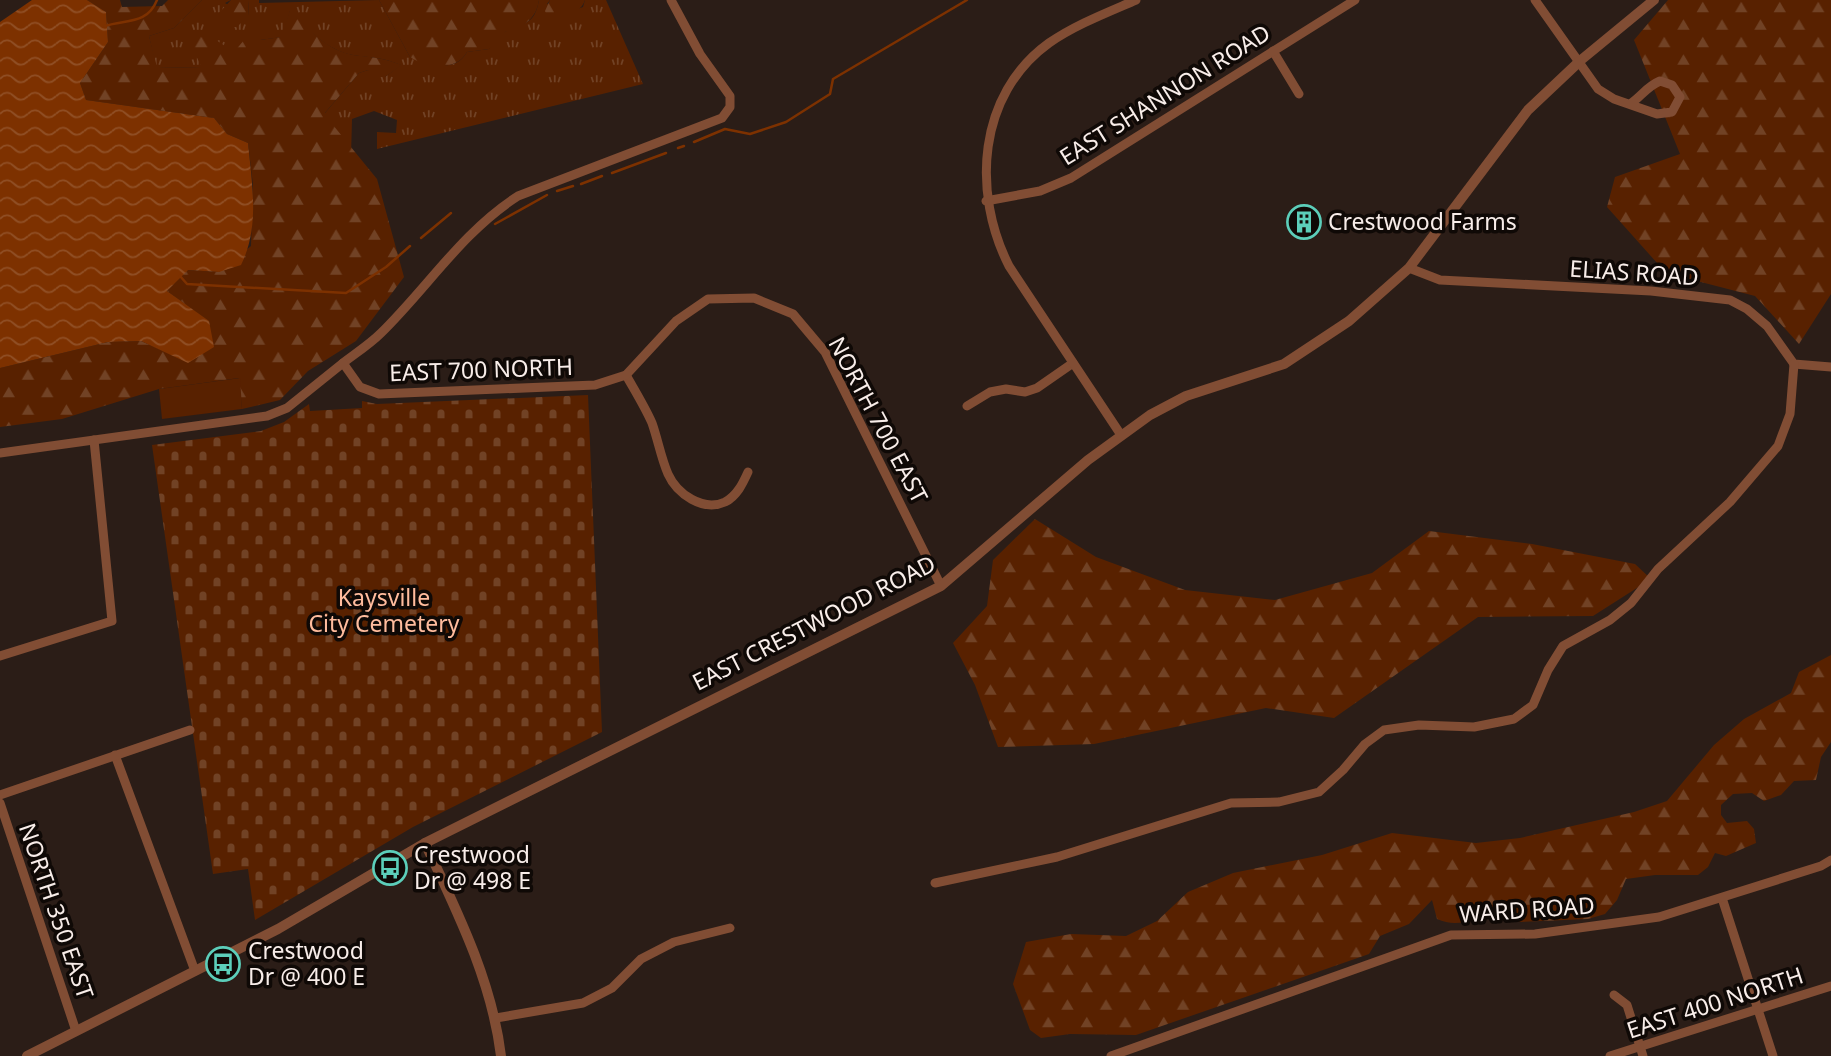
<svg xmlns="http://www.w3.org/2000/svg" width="1831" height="1056" viewBox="0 0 1831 1056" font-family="'Noto Sans',sans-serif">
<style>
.grass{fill:url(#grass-tufts)}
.forest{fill:url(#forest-firs)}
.cemetery{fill:url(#cemetery-stones)}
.green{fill:#582100}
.water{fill:url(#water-waves)}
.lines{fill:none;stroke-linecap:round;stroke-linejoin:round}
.stream{stroke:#7d3100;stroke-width:2.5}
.minor{stroke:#814d34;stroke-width:9}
.tertiary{stroke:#814d34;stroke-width:10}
.labels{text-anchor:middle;stroke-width:7;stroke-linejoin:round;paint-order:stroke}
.street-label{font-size:23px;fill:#f8ede9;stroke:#0f0906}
.poi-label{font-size:23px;fill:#f8ede9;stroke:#0f0906;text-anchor:start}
.park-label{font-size:23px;fill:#ffbc9d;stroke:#0f0906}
</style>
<defs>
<pattern id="grass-tufts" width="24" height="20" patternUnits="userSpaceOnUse" patternTransform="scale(1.75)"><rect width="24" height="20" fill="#582100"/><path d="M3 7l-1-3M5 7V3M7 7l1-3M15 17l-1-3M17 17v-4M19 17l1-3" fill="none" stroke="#714225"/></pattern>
<pattern id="forest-firs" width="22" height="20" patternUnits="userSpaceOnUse" patternTransform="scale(1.75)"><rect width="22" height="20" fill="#582100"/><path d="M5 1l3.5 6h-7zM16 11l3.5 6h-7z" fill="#714225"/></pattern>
<pattern id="cemetery-stones" width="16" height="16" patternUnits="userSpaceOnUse" patternTransform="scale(1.75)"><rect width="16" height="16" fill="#582100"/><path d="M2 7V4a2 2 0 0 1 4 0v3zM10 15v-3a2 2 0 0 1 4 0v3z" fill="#714225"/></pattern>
<pattern id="water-waves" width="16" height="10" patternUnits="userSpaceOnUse" patternTransform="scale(1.75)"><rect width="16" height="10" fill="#7d3100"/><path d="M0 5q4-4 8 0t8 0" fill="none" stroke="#904f25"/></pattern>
</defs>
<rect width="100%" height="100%" fill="#2b1d17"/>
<path class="grass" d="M202,0H231L225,3L248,16L249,0H259V3L379,0L410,57C429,64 455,74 467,52L489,49C494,44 499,35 505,32C522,21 534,28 539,0H550L547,4L572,11L583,7L585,0H606L643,84L377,149V132L396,133L397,120L374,111L352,119L351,156L315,103L325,113L359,73L368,70L385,77L401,65C382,57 372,58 353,55C326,50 308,29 290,11L282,37L260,40L202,68L156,67L149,36L174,28Z"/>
<g class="forest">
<path d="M87,0H120L122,7L162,6L168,0H202L174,28L149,36L157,67L202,68L189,41L201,30L234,52L250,33L260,40L281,37L290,10C308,28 326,50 353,55C371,57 384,58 402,65L385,77H374L368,70L359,73L324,114L377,179L404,277L356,341L308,371L280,400L242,409L239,378L159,389L62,419L0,427V368L108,342L141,341L188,362L208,321L167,291L187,270L219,272L251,246L253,185L248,143L227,134L214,118L86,100L80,83L108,42L106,12Z"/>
<polygon points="231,0 249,0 248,16 237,27 227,27 218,14"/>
<path d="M379,0H539C536,20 523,27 505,32L502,41L489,49L467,52C456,72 427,68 410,57Z"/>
<path d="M550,0H585C581,13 562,20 549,20L545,11Z"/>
<polygon points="1668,0 1831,0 1831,294 1799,344 1755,296 1666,273 1607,207 1615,177 1680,154 1634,40"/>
<polygon points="1035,519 1096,557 1185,590 1275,600 1372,573 1429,531 1532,544 1635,564 1651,579 1593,616 1478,617 1334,718 1266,708 1094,744 998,747 975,685 953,643 987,606 993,560"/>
<path d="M1831,655V742L1821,757L1816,780L1794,781L1781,795L1764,801L1752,793L1733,794L1721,805V815L1727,823L1747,821L1754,829L1756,843L1726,856L1715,853L1708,867L1698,875H1655L1626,879L1617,900L1605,914L1588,919L1520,922L1493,911C1474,920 1457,928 1437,919L1432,900L1409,924L1380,936L1369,954L1136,1035L1070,1034L1041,1038L1030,1030L1013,984L1026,942L1071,934L1126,936L1157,921L1188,892L1233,873L1322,855L1392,833L1476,843L1520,838L1634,812L1667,801L1714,745L1744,719L1791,693L1799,672Z"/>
</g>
<polygon class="cemetery" points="588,395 602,732 413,827 255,920 248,869 213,874 152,445 261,431 284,422 309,404 310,411 362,408 362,401 377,404"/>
<polygon class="green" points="240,378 242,409 162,419 159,389"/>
<path class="water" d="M32,0H87L106,12L108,42L80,83L86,100L214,118L227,134L248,143C252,184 260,227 241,265L219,272L188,270L167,291L209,321L214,347L188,363L141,341L108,342L0,368V22Z"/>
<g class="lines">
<g class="stream">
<path d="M105,26C126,19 147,25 157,0"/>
<polyline points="694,142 725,129 750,134 786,122 830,94 833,79 967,0"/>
<polyline points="678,148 684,146"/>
<polyline points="612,173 666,153"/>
<polyline points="581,184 602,176"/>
<polyline points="557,191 573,186"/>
<polyline points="495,224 547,195"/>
<polyline points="421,238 451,213"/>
<polyline points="180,276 187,284 346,293 386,267 410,246"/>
</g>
<g class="minor">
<path d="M1535,0L1598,89L1614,99L1657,114L1672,112L1680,97L1672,85L1660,81C1646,87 1642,96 1630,104"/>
<polyline points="1273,51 1299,94"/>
<polyline points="986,201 1040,191 1071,178 1355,0"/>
<polyline points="1409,268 1440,280 1651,291 1730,300 1747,309 1767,326 1794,364 1831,367"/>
<path d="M343,363C356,353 370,344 381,333C428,287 462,232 518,196L722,118L730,107V96L700,54L671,0"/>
<path d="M626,375C635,391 645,407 652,423C658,440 661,458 668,474C677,494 703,512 725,502C737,496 743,483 748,472"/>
<polyline points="967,406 990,392 1006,389 1025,392 1037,388 1073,363"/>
<path d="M1121,435L1009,266C972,193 977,95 1049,43C1075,25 1106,13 1136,0"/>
<polyline points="0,453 267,416 287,408 343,363 360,387 379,394 595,385 626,375 676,321 708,299 754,298 793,314 825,352 941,586"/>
<polyline points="0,656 112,621 94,440"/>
<polyline points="115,755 195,971"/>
<polyline points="0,795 190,730"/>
<polyline points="0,803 76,1031"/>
<polyline points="935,883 1057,857 1231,803 1279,802 1319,792 1343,770 1365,744 1384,730 1419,725 1474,727 1514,719 1533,705 1548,670 1563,646 1610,620 1631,603 1658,569 1730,502 1778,446 1790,414 1794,364"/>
<polyline points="1722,898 1773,1056"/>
<polyline points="1614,995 1627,1005 1643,1056"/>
<polyline points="496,1018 583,1003 612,988 641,959 674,942 730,928"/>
<polyline points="1111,1056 1451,935 1535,934 1659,917 1821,866 1831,860"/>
<polyline points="1610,1056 1831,986"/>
</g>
<g class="tertiary">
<path d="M425,843C457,911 492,981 501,1056"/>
<polyline points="27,1056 278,929 425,843 941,586 1088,460 1150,415 1186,396 1284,364 1349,321 1409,268 1528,110 1581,60 1654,0"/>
</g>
</g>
<defs>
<g id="building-ring" transform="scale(1.75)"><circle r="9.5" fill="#0f0906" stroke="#5cceba" stroke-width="1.5"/><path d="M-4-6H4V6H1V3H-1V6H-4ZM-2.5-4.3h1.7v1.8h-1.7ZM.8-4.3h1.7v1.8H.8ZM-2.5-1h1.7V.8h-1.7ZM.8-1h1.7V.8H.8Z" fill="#5cceba"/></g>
<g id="bus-ring" transform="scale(1.75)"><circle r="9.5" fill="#0f0906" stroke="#5cceba" stroke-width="1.5"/><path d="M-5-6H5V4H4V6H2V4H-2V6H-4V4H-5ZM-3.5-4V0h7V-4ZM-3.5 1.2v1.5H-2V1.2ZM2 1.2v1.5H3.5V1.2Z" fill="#5cceba"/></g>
</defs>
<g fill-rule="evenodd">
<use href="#building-ring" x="1304" y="222"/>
<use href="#bus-ring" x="390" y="868"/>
<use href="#bus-ring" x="223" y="964"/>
</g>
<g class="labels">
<g class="street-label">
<text transform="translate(1165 95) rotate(-32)" y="8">EAST SHANNON ROAD</text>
<text transform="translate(1634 273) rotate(4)" y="8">ELIAS ROAD</text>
<text transform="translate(481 370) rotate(-2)" y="8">EAST 700 NORTH</text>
<text transform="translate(878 420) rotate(62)" y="8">NORTH 700 EAST</text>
<text transform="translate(814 623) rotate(-27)" y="8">EAST CRESTWOOD ROAD</text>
<text transform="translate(1527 910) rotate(-4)" y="8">WARD ROAD</text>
<text transform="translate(56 911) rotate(71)" y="8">NORTH 350 EAST</text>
<text transform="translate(1715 1003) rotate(-18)" y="8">EAST 400 NORTH</text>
</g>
<g class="poi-label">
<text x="1328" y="230">Crestwood Farms</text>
<text x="414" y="863">Crestwood<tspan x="414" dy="26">Dr @ 498 E</tspan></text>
<text x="248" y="959">Crestwood<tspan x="248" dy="26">Dr @ 400 E</tspan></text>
</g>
<g class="park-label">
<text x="384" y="606">Kaysville<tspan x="384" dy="26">City Cemetery</tspan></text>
</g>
</g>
</svg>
